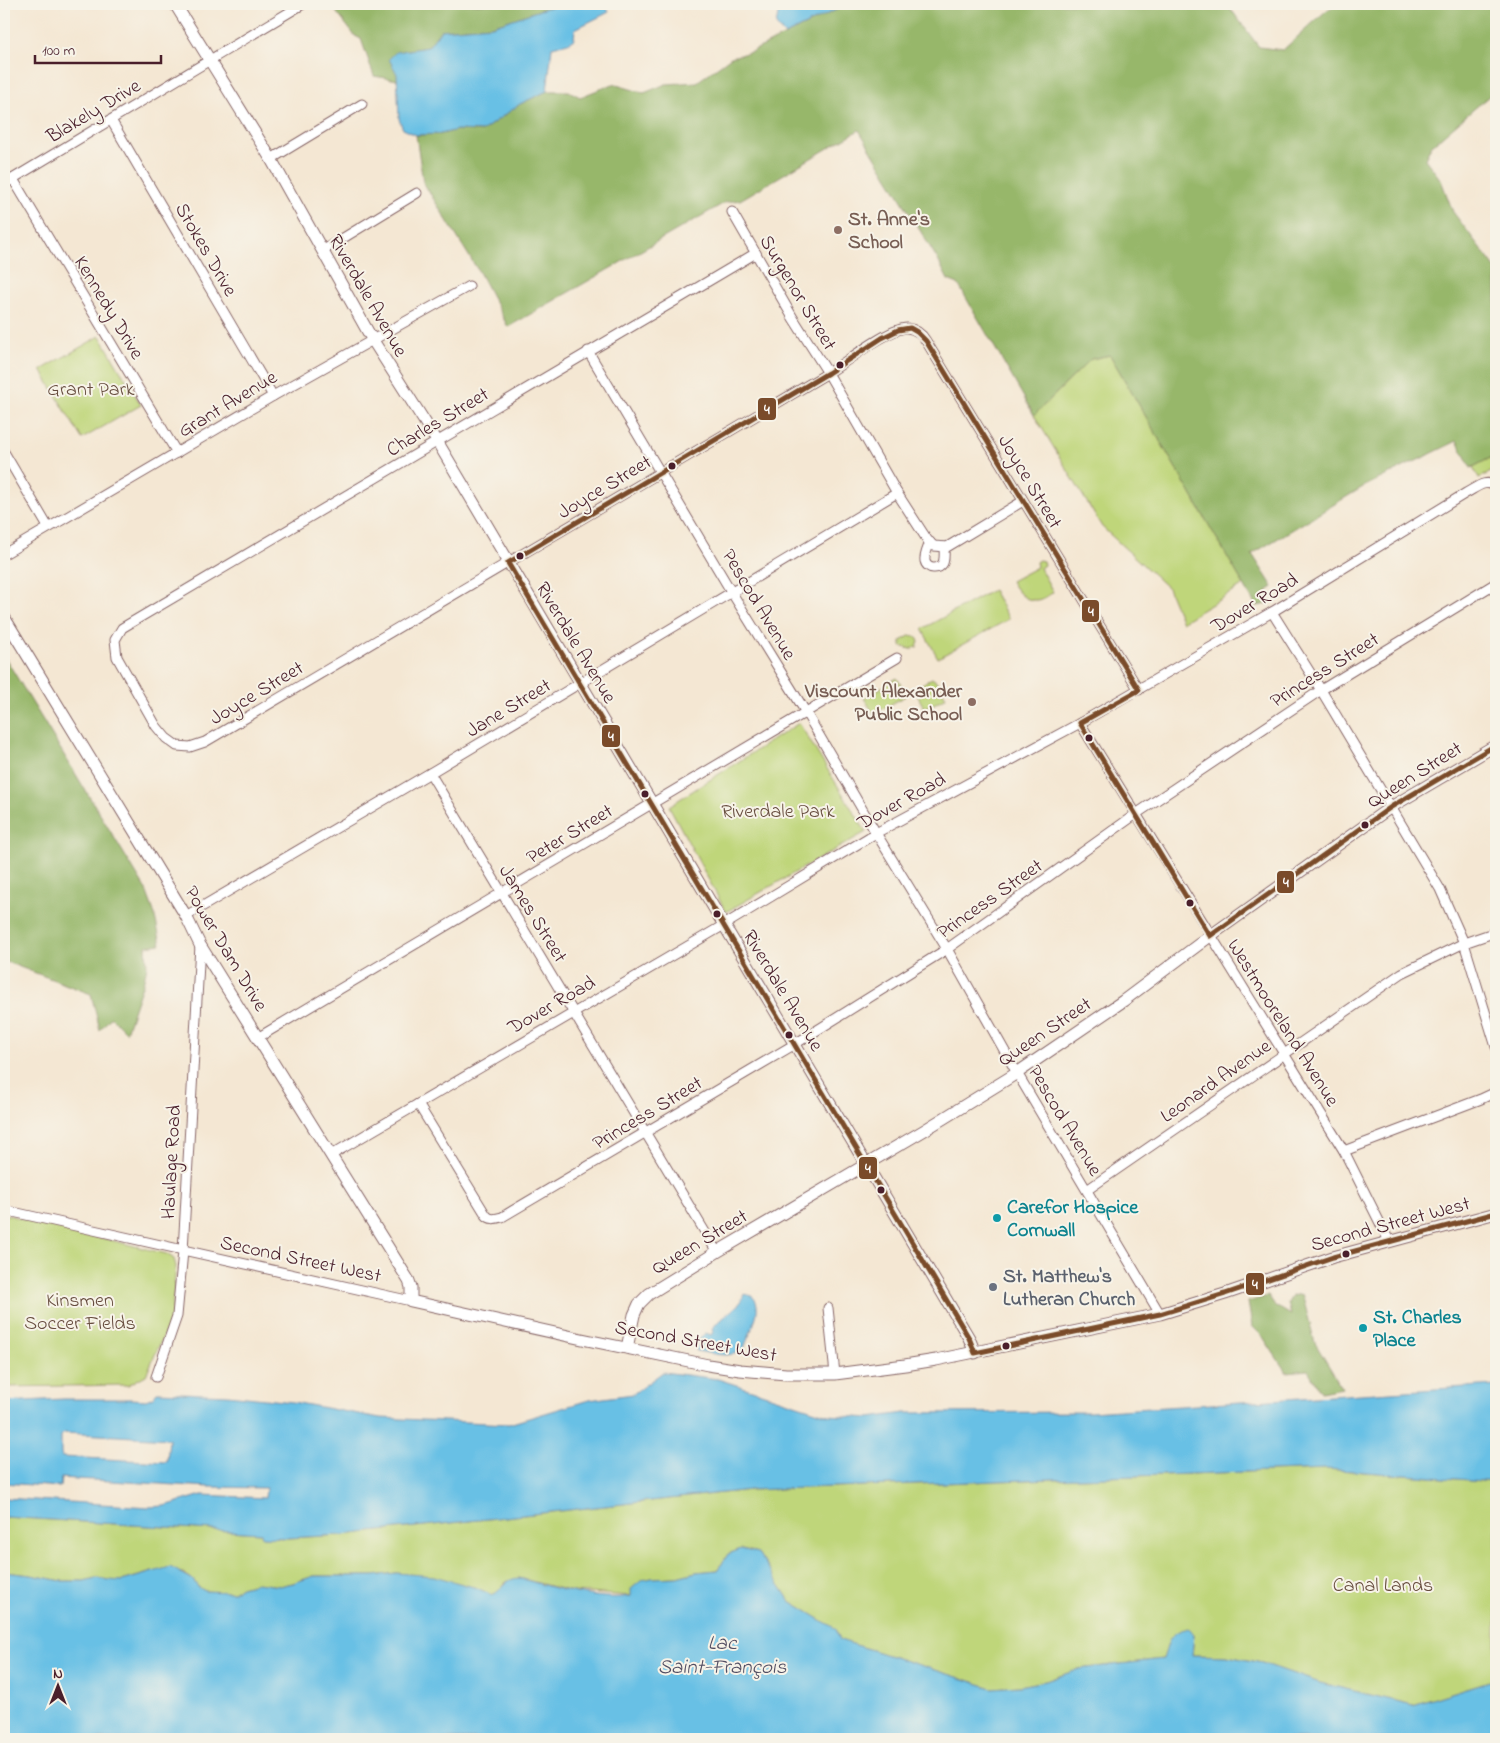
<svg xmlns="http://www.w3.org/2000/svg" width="1500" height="1743" viewBox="0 0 1500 1743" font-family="'Indie Flower',sans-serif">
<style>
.green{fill:#bfd67a;stroke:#847a52}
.forest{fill:#97b76a;stroke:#706b4a}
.water{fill:#68c0e5;stroke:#597088;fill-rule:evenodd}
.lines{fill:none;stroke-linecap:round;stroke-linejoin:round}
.street-casing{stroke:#866566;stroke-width:11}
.secondary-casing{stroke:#866566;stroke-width:13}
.street{stroke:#fff;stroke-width:9}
.secondary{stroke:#fff;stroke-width:11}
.bus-1-casing{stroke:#f7f3e8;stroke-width:9}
.bus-1{stroke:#7a4b2a;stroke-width:5}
.education-dot{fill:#8d6e63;stroke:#f7f3e8;stroke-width:2}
.bus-dot{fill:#4a1f2b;stroke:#f7f3e8;stroke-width:2}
.culture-dot{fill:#0f9aa8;stroke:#f7f3e8;stroke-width:2}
.worship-dot{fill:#6b7280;stroke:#f7f3e8;stroke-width:2}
.labels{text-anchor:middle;stroke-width:4;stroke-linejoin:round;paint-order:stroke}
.street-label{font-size:20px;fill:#4a1f2b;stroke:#f7f3e8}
.education-label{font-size:20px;font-weight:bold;fill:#785e54;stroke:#f7f3e8;text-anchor:start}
.park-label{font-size:20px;fill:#674d3f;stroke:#f7f3e8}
.culture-label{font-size:20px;font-weight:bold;fill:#0d838f;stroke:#f7f3e8;text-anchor:start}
.worship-label{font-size:20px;font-weight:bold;fill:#5b616d;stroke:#f7f3e8;text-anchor:start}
.water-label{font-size:21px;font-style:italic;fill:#534f63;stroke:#f7f3e8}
.line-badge{stroke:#f7f3e8;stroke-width:2}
.badge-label{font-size:14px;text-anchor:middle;font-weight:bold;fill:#fff}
</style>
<rect width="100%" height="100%" fill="#f7f3e8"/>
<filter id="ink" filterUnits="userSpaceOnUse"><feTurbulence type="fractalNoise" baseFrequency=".02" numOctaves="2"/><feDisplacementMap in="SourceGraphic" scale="10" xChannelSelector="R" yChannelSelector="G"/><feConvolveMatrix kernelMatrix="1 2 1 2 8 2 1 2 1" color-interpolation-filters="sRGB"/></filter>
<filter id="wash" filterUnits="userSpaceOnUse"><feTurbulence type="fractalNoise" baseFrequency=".0096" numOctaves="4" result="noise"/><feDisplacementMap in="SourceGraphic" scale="20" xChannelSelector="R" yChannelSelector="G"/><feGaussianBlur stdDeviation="1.12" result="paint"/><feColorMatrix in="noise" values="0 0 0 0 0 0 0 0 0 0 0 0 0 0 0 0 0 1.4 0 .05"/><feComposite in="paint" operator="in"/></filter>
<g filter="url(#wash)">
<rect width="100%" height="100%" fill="#f4e7d3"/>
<g class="green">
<polygon points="100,336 141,405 82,439 41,370"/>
<polygon points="1110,355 1244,585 1182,622 1168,588 1102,527 1034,415 1091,359"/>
<polygon points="1496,455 1496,477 1493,471 1479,478 1473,467"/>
<path d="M1039,560L1043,561L1044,565L1040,568L1053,592C1035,607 1021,600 1011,581L1037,567L1036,562Z"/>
<polygon points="993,590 1009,619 938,658 922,629"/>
<polygon points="911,635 917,637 919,642 917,647 910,649 901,646 901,641"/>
<polygon points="897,678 907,695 874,714 864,698"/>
<path d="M932,678L937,682L946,697L932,705L924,707C914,691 914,688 932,678Z"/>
<polygon points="799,723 866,832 726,912 669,806"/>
<polygon points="4,1214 167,1254 174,1259 176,1266 171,1319 146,1375 128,1385 4,1387"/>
<polygon points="1326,1469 1496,1482 1496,1679 1413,1705 1320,1683 1262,1663 1227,1656 1192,1655 1194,1634 1170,1639 1163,1659 1079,1669 1046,1681 1020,1686 992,1688 840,1640 836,1629 790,1601 758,1553 742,1549 728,1554 718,1570 696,1572 677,1577 652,1578 642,1580 631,1596 573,1592 519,1578 506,1582 497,1593 492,1595 477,1588 465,1585 396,1573 374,1576 314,1576 293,1583 280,1586 256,1583 241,1587 233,1592 227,1593 205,1591 198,1587 192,1579 183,1573 152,1572 122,1581 109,1580 96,1578 84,1581 62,1581 31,1575 4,1572 4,1517 262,1533 262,1537 288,1538 342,1535 750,1490"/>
</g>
<g class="forest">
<polygon points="330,4 563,4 546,8 492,26 441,30 428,47 396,52 398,80 374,76 361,39 355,36"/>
<polygon points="848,4 1227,4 1259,47 1283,50 1327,10 1338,4 1496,4 1496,93 1489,96 1431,146 1425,159 1441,180 1453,212 1496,269 1496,455 1471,468 1457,441 1363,487 1252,554 1273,587 1267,591 1268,604 1256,606 1110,355 1091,359 1034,415 958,284 948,280 938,260 859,130 740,200 726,202 508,327 479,272 423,182 416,135 441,134 457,130 482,131 520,104 547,91 569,91 580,97 613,84 644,93 666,84 697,82 731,57 751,52"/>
<polygon points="4,656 146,890 154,912 161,944 146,946 147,967 143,983 126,1032 111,1017 100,1030 91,994 4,961"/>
<polygon points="1302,1294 1315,1343 1342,1388 1321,1392 1308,1370 1286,1372 1263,1337 1252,1326 1248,1302 1268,1296 1274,1305 1291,1315 1288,1303 1292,1296"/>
</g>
<g class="water">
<polygon points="564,4 605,4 609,12 575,29 574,39 568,43 552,47 547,91 520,104 482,131 457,130 441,134 416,135 403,129 399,119 397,74 389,59 396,52 428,47 441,30 492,26 546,8"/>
<polygon points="785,4 848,4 785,35 776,25 779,9"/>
<path d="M744,1294C771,1297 749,1333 744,1348C733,1360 710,1353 696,1351C697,1343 699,1338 706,1333L711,1335L713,1332L712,1328L741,1302Z"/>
<path d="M663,1372L718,1379L828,1415L869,1418L905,1413L1091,1412L1496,1385V1482L1326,1469L750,1490L342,1535L288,1538L262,1537L261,1533L4,1517V1498L149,1507L165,1506L202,1495L265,1498L266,1488L210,1487L61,1478L60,1487L4,1483V1402L64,1399H130L146,1400L153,1397L157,1392L227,1395L293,1402L380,1418L509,1424L589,1400L633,1394ZM64,1433L169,1439L167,1462L62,1457L61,1454V1436Z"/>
<path d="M741,1549L758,1553L790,1601L836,1629L840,1640L992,1688L1020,1686L1046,1681L1079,1669L1163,1659C1170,1640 1167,1633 1189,1628L1194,1634L1192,1655L1227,1656L1262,1663L1320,1683L1413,1705L1496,1679V1739H4V1572L31,1575L62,1581H84L96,1578L109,1580L122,1581L170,1567L192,1579L198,1587L205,1591L233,1592L241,1587L256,1583L280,1586L293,1583L314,1576H374L396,1573L434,1576L477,1588L492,1595C504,1590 503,1579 519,1578C551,1587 598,1602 631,1596V1589L642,1580L652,1578L677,1577L696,1572L718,1570L728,1554Z"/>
</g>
</g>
<g filter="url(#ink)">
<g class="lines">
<g class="street-casing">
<g id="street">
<polyline points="111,120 273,396"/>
<polyline points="271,159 362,104"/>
<polyline points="13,179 177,453"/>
<polyline points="4,184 303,4"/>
<polyline points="732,212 793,318 828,373 897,493 928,541 934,546 947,547 1023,501"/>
<polyline points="322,251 417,193"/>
<path d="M756,253L122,628L115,640L117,657L156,726L166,738L177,746L190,747L205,742L828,373C845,363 889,328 907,328C915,329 922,334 926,341L1139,690"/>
<polyline points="588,351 732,593 805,711 876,833 947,949 1017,1073 1160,1314"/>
<polyline points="4,452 48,527"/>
<path d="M930,542C928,548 924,555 925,561C927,570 939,570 943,563C945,558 944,552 944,547"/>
<polyline points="4,554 273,396 469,286"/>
<polyline points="1272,612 1321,690 1440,889 1464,943 1496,1047"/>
<polyline points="1080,723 1344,1151 1389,1241"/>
<polyline points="430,773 717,1252"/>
<polyline points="186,916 430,773 897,493"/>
<polyline points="259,1037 897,658"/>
<path d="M418,1104L486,1215C490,1220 495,1219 502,1217L795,1044L947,949L1136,814L1321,690L1496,583"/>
<polyline points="1344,1151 1481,1099 1496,1092"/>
<path d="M331,1155L724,925L876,833L1080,723L1272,612L1466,493C1476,488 1486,478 1496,487"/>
<polyline points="1087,1190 1402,973 1464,943 1496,932"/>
<polyline points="4,1210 411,1301"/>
<polyline points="828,1308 835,1374"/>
<polyline points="156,1377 177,1316 183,1251 200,945"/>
</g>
</g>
<g class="secondary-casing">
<g id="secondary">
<polyline points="175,4 271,159 372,339 437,441 969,1338 975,1353"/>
<polyline points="4,617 186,916 200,945 409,1281 411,1287 411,1301 582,1339 708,1365 740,1370 786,1374 835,1374 905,1365 936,1360 1160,1314 1225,1294 1333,1257 1496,1213"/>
<polyline points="627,1348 634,1315 639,1304 649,1294 717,1252 923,1131 1017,1073 1123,1001 1210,936 1391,807 1496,745"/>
</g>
</g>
<use href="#street" class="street"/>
<use href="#secondary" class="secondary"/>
<g class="bus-1-casing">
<polyline id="bus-1" points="1496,745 1391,807 1210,936 1080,723 1139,690 926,341 917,332 910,328 898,330 882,338 828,373 508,563 969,1338 975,1353 1160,1314 1225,1294 1333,1257 1496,1213"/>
</g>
<use href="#bus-1" class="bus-1"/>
</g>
</g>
<g class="education-dot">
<circle cx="838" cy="230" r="5"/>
<circle cx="972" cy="702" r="5"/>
</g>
<g class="bus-dot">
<circle cx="840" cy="365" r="4.5"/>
<circle cx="672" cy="466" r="4.5"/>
<circle cx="520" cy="556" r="4.5"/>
<circle cx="1089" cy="738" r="4.5"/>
<circle cx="645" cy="794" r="4.5"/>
<circle cx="1365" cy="825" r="4.5"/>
<circle cx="1190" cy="903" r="4.5"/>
<circle cx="717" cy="914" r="4.5"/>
<circle cx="789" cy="1035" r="4.5"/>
<circle cx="881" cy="1190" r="4.5"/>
<circle cx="1346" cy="1254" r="4.5"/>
<circle cx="1006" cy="1346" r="4.5"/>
</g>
<g class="culture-dot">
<circle cx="997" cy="1218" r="5"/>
<circle cx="1363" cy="1328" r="5"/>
</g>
<circle class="worship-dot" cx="993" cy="1287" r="5"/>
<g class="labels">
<g class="street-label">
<text transform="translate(93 110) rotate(-31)" y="7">Blakely Drive</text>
<text transform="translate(207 249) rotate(60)" y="7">Stokes Drive</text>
<text transform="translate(799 292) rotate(59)" y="7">Surgenor Street</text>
<text transform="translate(369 295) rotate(60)" y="7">Riverdale Avenue</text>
<text transform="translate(110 307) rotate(59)" y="7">Kennedy Drive</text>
<text transform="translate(227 403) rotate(-31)" y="7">Grant Avenue</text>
<text transform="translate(437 421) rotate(-31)" y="7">Charles Street</text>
<text transform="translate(1031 481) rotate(59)" y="7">Joyce Street</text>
<text transform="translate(604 486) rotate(-31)" y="7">Joyce Street</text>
<text transform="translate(1254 602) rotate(-31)" y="7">Dover Road</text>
<text transform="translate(760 604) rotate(59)" y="7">Pescod Avenue</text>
<text transform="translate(577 642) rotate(59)" y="7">Riverdale Avenue</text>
<text transform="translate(1324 669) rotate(-32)" y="7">Princess Street</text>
<text transform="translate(256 692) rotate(-31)" y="7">Joyce Street</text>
<text transform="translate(508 707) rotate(-31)" y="7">Jane Street</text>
<text transform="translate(1414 774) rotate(-32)" y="7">Queen Street</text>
<text transform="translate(901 800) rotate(-29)" y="7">Dover Road</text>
<text transform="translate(569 833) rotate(-31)" y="7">Peter Street</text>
<text transform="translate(989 898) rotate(-35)" y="7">Princess Street</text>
<text transform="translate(534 913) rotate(58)" y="7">James Street</text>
<text transform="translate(227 948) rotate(59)" y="7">Power Dam Drive</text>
<text transform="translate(784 990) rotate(59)" y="7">Riverdale Avenue</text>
<text transform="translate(551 1004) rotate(-30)" y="7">Dover Road</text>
<text transform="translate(1284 1022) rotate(58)" y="7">Westmooreland Avenue</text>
<text transform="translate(1044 1031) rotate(-34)" y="7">Queen Street</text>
<text transform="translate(1215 1080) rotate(-35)" y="7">Leonard Avenue</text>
<text transform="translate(647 1112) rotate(-31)" y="7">Princess Street</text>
<text transform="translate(1066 1120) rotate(59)" y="7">Pescod Avenue</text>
<text transform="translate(170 1162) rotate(-87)" y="7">Haulage Road</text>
<text transform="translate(1390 1223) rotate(-15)" y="7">Second Street West</text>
<text transform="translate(699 1241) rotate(-31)" y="7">Queen Street</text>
<text transform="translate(301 1258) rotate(12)" y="7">Second Street West</text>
<text transform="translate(696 1340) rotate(10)" y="7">Second Street West</text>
</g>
<g class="education-label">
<text x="848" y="225">St. Anne's<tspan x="848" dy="23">School</tspan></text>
<text x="962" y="697" text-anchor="end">Viscount Alexander<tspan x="962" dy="23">Public School</tspan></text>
</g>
<g class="park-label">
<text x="91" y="395">Grant Park</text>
<text x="778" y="817">Riverdale Park</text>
<text x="80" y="1306">Kinsmen<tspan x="80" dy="23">Soccer Fields</tspan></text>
<text x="1383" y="1591">Canal Lands</text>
</g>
<g class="culture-label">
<text x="1007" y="1213">Carefor Hospice<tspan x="1007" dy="23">Cornwall</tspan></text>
<text x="1373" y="1323">St. Charles<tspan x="1373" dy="23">Place</tspan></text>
</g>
<g class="worship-label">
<text x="1003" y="1282">St. Matthew's<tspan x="1003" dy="23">Lutheran Church</tspan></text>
</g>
<g class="water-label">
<text x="722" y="1649">Lac<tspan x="722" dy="24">Saint-François</tspan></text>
</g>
</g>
<g class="line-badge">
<rect x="757" y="397" width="20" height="24" rx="5" fill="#7a4b2a"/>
<rect x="1081" y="599" width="19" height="24" rx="5" fill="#7a4b2a"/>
<rect x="601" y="724" width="20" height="24" rx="5" fill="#7a4b2a"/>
<rect x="1276" y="870" width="19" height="24" rx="5" fill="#7a4b2a"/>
<rect x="858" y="1156" width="20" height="24" rx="5" fill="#7a4b2a"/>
<rect x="1245" y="1272" width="20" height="24" rx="5" fill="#7a4b2a"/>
</g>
<g class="badge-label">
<text x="767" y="414">4</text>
<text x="1091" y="616">4</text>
<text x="611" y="741">4</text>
<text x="1286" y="887">4</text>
<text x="868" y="1173">4</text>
<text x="1255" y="1289">4</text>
</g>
<rect width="1500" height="1743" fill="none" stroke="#f7f3e8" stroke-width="20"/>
<g transform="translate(58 1686)" stroke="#f7f3e8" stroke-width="4" paint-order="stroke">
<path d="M0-4L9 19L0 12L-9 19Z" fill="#4a1f2b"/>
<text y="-8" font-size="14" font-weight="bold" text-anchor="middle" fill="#4a1f2b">N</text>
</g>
<path d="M35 55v8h126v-8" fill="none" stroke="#4a1f2b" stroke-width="2.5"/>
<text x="42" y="55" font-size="15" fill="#4a1f2b" stroke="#f7f3e8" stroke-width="4" paint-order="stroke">100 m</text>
</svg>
